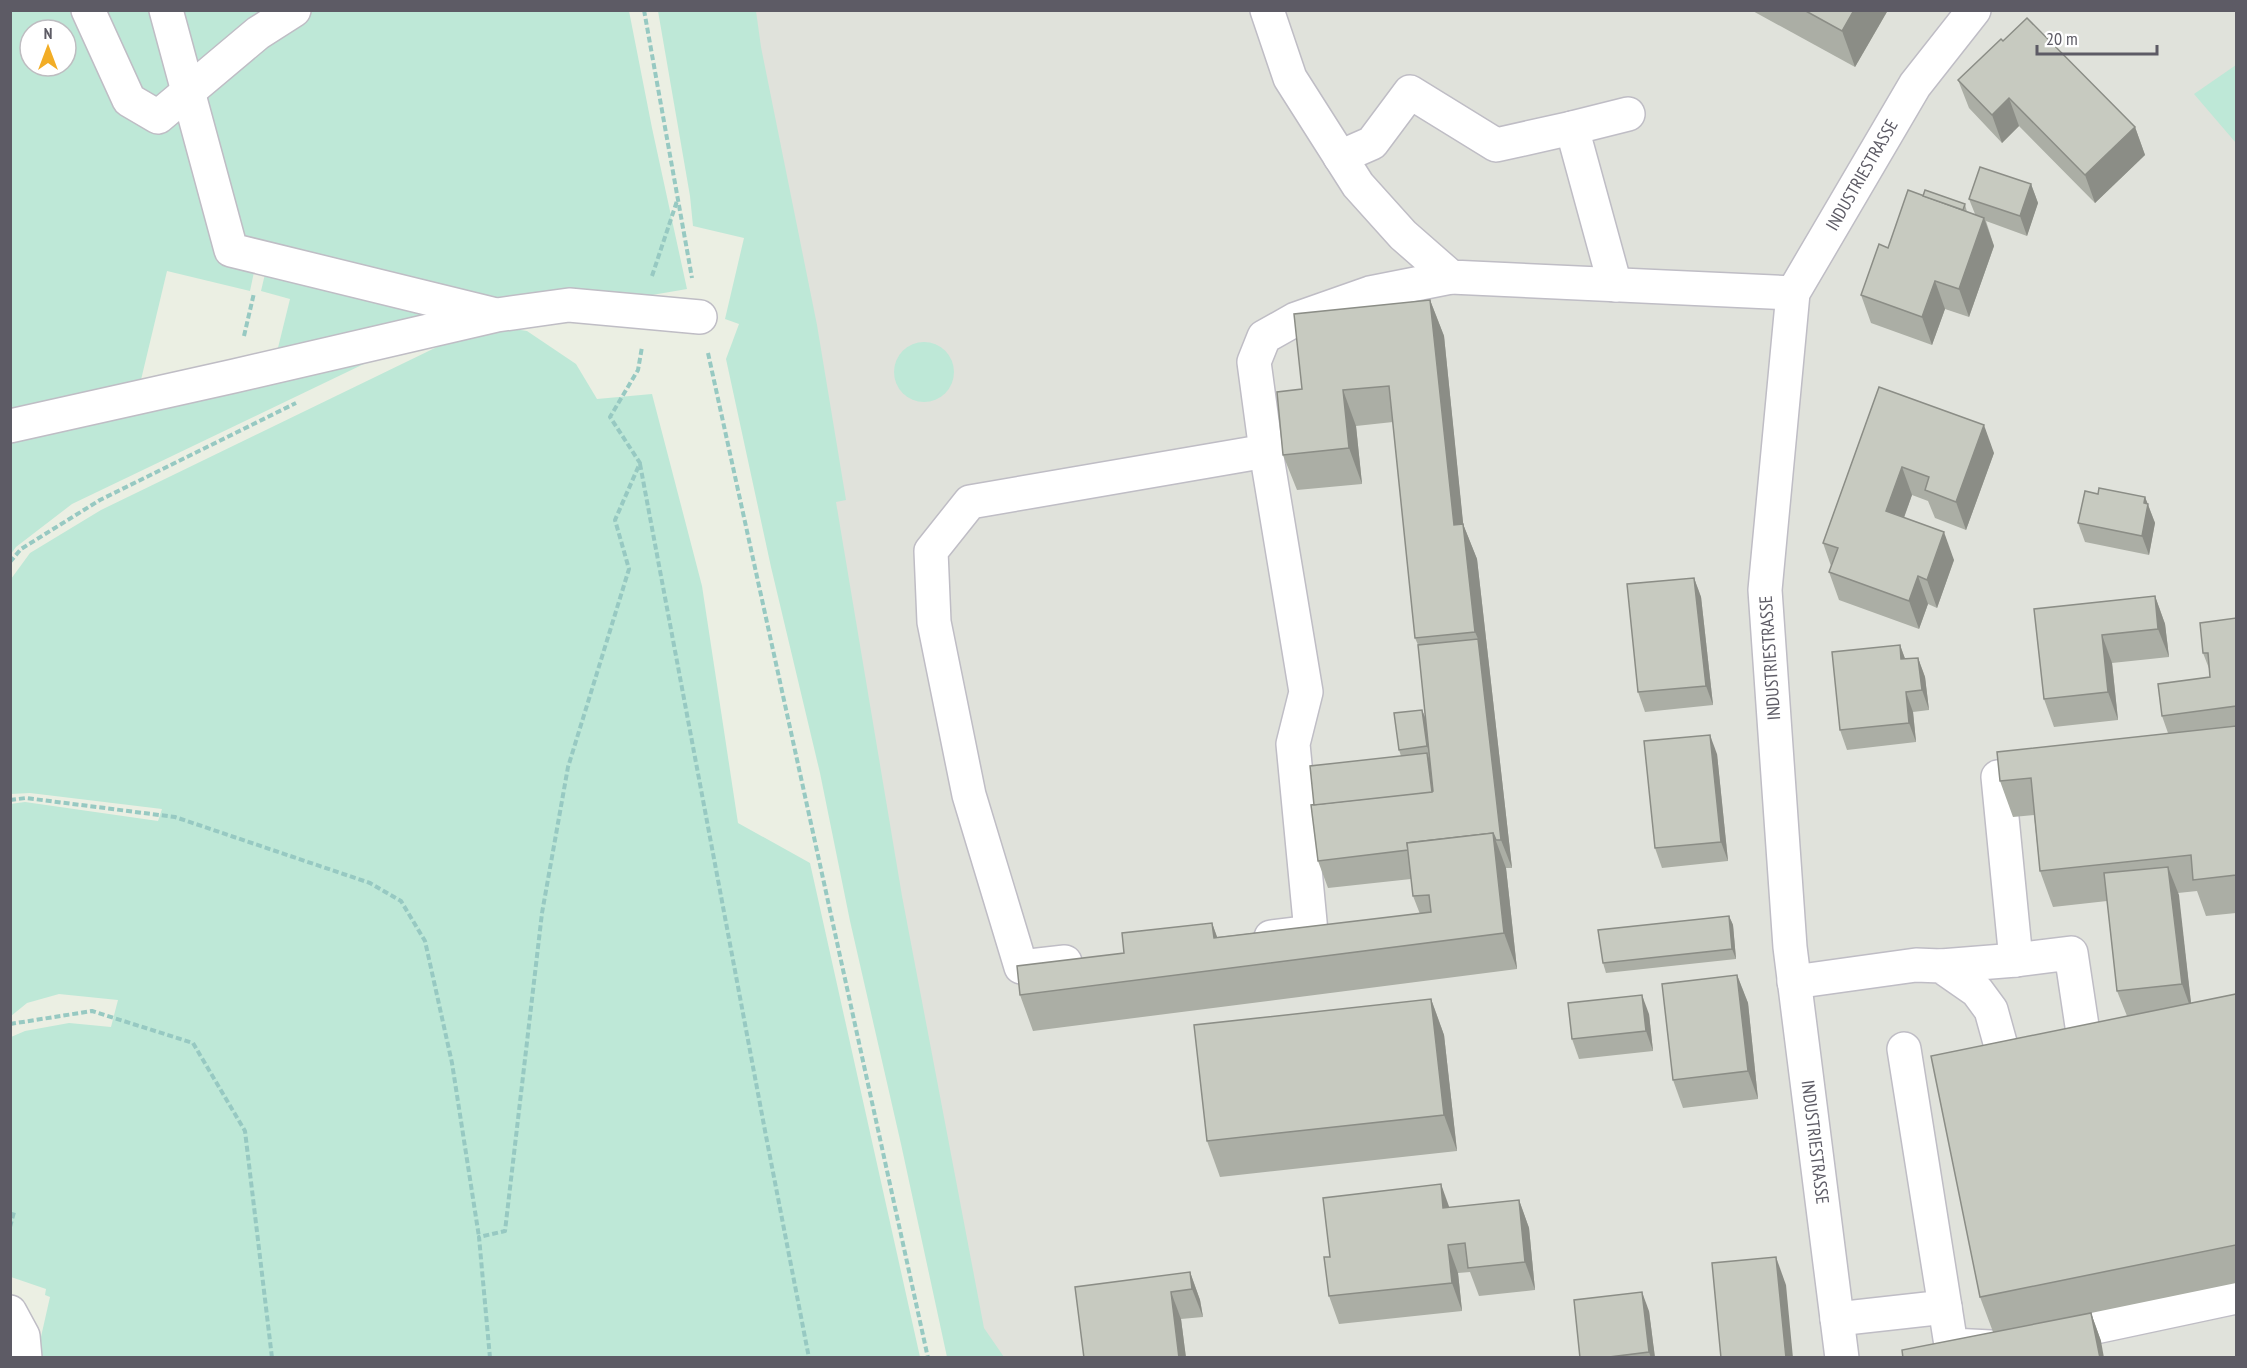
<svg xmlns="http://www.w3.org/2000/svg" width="2247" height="1368" viewBox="0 0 2247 1368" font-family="'PT Sans Narrow',sans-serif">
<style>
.industrial{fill:#e0e2db}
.green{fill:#bee8d7;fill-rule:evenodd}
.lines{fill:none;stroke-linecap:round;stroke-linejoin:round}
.minor-casing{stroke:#bfbdc5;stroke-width:36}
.path{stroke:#97c9c2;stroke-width:4;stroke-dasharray:6 3;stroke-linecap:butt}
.minor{stroke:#fff;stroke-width:33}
.wall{fill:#abaea5}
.shaded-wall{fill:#8b8d86}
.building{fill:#c7cac0;stroke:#8b8d86;stroke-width:1.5}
.labels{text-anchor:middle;stroke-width:4.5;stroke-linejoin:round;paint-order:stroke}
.street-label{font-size:18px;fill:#5d5b65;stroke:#fff}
</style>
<rect width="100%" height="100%" fill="#ebefe3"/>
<polygon class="industrial" points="729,11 2236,11 2236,1357 966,1357"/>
<g class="green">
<path d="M10,11H157L254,272L250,291L167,271L140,384L10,413ZM30,30H66V66H30Z"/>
<polygon points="181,11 629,11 652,128 687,289 617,301 513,304 244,242"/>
<polygon points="658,11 756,11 761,47 817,325 846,500 836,502 902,896 984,1328 1004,1357 947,1357 901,1144 850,921 820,773 771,567 726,359 739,324 725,319 744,238 693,226 690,196"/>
<polygon points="2236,65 2236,143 2194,94"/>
<polygon points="265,274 450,313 276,356 290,299 261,291"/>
<polygon points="501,327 527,331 576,364 597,399 652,394 702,586 738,823 810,863 920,1357 39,1357 38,1350 50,1297 45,1295 46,1289 11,1277 11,1037 25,1031 69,1023 111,1027 118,1000 59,994 27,1003 11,1016 10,804 25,802 158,821 162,809 30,793 11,794 11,579 30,553 101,510 439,346"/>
<circle cx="924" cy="372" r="30"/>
<polygon points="368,362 72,504 16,547 11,554 11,437"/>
</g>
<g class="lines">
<g class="minor-casing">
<g id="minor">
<polyline points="88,10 129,100 158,117 258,33 294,10"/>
<polyline points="166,10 231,250 492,314"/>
<polyline points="1267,10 1290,78 1358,185 1403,235 1451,277 1793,293"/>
<polyline points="1340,157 1372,143 1410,92 1496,145 1572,128"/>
<polyline points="1615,285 1572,128 1628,114"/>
<polyline points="10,426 234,376 497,315 569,305 700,317"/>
<polyline points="1271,937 1311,932 1293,744 1306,692 1266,451 1254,362 1264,337 1296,319 1370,293 1451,277"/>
<polyline points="2016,960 1998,777 2043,772"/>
<polyline points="1065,962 1021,967 969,795 934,622 931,551 970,502 1266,451"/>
<polyline points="1941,966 2016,960 2071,953 2085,1046 2109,1042"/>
<polyline points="1794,982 1916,965 1941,966 1977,991 1991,1010 2004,1057"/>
<polyline points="1945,1307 1951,1345 1991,1347"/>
<polyline points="10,1312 23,1336 25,1358"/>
<polyline points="1837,1319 1945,1307 1904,1049"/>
<polyline points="2053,1336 2236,1297"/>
<polyline points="1842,1358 1790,947 1765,590 1793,293 1915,85 1974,10"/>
</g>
</g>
<g class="path">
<polyline points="644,10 692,278"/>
<polyline points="652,276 677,201"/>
<polyline points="244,336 254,293"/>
<polyline points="708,353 928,1358"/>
<polyline points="640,464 766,1136 809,1358"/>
<polyline points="10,562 21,549 100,500 296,403"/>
<polyline points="10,800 26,798 175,817 370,883 401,901 425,941 452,1063 479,1237"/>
<polyline points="10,1024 92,1011 193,1043 245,1131 272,1358"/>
<polyline points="10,1227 14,1212"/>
<polyline points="490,1358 479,1237 505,1231 542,913 568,767 629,569 615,520 640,463 610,417 638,370 642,347"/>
</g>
<use href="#minor" class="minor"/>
</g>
<g class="wall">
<polygon points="1751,10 1888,10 1855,67"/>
<polygon points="2003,41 2135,127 2145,155 2095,203 2019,126 2002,143 1969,108 1958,80"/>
<polygon points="2031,184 2038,203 2027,236 1986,221 1994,246 1969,317 1945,309 1932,345 1871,323 1861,295 1888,248 1923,196 1965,204 1967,212 1975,214 1969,199"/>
<polygon points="1430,300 1444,336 1463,524 1477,559 1512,868 1506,868 1517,969 1033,1031 1020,995 1124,953 1212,923 1217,937 1420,914 1413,896 1411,879 1328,888 1318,861 1314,805 1401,756 1399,750 1422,710 1426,719 1418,645 1415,638 1393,422 1356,426 1362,484 1297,490 1283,455 1302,389"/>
<polygon points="1879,387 1994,453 1966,530 1935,518 1928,501 1912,495 1904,518 1954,560 1937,608 1928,604 1919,629 1839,600 1829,572 1831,566 1823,543"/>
<polygon points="2098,494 2145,497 2155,523 2149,555 2085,542 2078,523"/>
<polygon points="1694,578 1701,597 1713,705 1645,712 1638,692"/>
<polygon points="2155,596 2165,624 2169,657 2112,663 2118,720 2054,727 2044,699 2034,609"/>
<polygon points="2236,618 2236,913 2206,916 2197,891 2178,893 2191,1003 2236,994 2236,1283 2091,1313 2101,1341 1993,1332 1980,1297 2127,1016 2117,991 2107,901 2053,907 2040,871 2034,815 2013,817 2000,781 2168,733 2162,716 2210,677 2210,671 2203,653"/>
<polygon points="1900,645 1905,659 1918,658 1925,677 1929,710 1913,712 1916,742 1847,750 1840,730"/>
<polygon points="1717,754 1728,861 1662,868 1655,848"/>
<polygon points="1729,916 1733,925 1736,959 1606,973 1603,963"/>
<polygon points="1737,975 1748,1003 1758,1099 1683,1108 1673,1080"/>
<polygon points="1431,999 1444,1035 1457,1151 1220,1177 1207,1141"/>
<polygon points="1649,1014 1653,1051 1579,1059 1572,1039"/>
<polygon points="1519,1200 1529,1228 1535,1290 1479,1296 1470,1272 1458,1273 1462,1311 1339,1324 1329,1296 1330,1257 1449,1208"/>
<polygon points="1190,1272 1200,1300 1203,1317 1181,1319 1186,1358 1084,1358"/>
<polygon points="1649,1311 1655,1358 1580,1358"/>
</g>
<g class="shaded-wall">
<polygon points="1854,10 1888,10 1855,67 1842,31"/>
<polygon points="2009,98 2019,126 2002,143 1992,115"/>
<polygon points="2135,127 2145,155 2095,203 2085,175"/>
<polygon points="2031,184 2038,203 2027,236 2020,216"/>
<polygon points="1984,218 1994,246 1969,317 1959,289"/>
<polygon points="1935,281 1945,309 1932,345 1922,317"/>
<polygon points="1430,300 1444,336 1467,561 1454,525"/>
<polygon points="1343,390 1356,426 1362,484 1349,448"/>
<polygon points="1984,425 1994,453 1966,530 1956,502"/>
<polygon points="1902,467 1912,495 1896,539 1886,511"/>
<polygon points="2145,497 2155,523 2149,555 2142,536"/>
<polygon points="1463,524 1477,559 1512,868 1501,840 1478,639 1475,632"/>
<polygon points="1944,532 1954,560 1937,608 1927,580"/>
<polygon points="1918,576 1928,604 1919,629 1909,601"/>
<polygon points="1694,578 1701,597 1713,705 1706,686"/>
<polygon points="2155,596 2165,624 2169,657 2158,629"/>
<polygon points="2102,635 2112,663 2118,720 2108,692"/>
<polygon points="1900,645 1907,664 1901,659"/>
<polygon points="1918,658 1925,677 1929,710 1922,690"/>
<polygon points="1906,692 1913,712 1916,742 1909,723"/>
<polygon points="1422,710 1426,720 1431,756 1427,746"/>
<polygon points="1710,735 1717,754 1728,861 1721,842"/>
<polygon points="1427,753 1434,772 1433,800"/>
<polygon points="1493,833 1506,868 1517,969 1504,933"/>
<polygon points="2168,867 2179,895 2192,1012 2182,984"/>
<polygon points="1729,916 1733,925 1736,959 1732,949"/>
<polygon points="1212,923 1225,959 1214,938"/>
<polygon points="1737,975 1748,1003 1758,1099 1748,1071"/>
<polygon points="1642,995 1649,1014 1653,1051 1646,1031"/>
<polygon points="1431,999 1444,1035 1457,1151 1444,1115"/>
<polygon points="1441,1184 1451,1212 1443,1208"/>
<polygon points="1519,1200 1529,1228 1535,1290 1525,1262"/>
<polygon points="1448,1245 1458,1273 1462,1311 1452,1283"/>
<polygon points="1776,1257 1786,1285 1793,1358 1786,1358"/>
<polygon points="1190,1272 1200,1300 1203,1317 1192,1289"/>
<polygon points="1171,1292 1181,1319 1186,1358 1179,1358"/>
<polygon points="1642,1292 1649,1311 1655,1358 1651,1358 1649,1352"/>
<polygon points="2091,1313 2101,1341 2104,1358 2100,1358"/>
</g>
<g class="building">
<polygon points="1804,10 1854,10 1842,31"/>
<polygon points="2027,18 2135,127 2085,175 2009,98 1992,115 1958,80 2001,39 2003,41"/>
<polygon points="1980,167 2031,184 2020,216 1969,199"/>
<polygon points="1908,190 1984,218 1959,289 1935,281 1922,317 1861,295 1879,244 1888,248"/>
<polygon points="1925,190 1965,204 1963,210 1923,196"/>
<polygon points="1430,300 1454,525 1463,524 1475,632 1415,638 1389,386 1343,390 1349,448 1283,455 1277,392 1302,389 1294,314"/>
<polygon points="1879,387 1984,425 1956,502 1925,490 1929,477 1902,467 1886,511 1944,532 1927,580 1918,576 1909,601 1829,572 1838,548 1823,543"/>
<polygon points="2099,488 2145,497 2144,503 2148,504 2142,536 2078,523 2085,491 2098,494"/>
<polygon points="1694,578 1706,686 1638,692 1627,584"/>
<polygon points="2155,596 2158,629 2102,635 2108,692 2044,699 2034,609"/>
<polygon points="2236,618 2236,706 2162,716 2158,684 2210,677 2208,653 2203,653 2200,623"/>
<polygon points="1478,639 1501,840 1496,840 1493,833 1407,843 1408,850 1318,861 1311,805 1433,791 1418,645"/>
<polygon points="1900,645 1901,659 1918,658 1922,690 1906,692 1909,723 1840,730 1832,652"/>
<polygon points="1422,710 1427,746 1399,750 1394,713"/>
<polygon points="2236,726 2236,875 2193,880 2191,855 2040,871 2031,778 2000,781 1997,752"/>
<polygon points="1710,735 1721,842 1655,848 1644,741"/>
<polygon points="1427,753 1432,792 1314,805 1310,766"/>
<polygon points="1493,833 1504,933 1020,995 1017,966 1124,953 1122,933 1212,923 1214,938 1431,912 1429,895 1413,896 1407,843"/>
<polygon points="2168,867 2182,984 2117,991 2104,873"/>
<polygon points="1729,916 1732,949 1603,963 1598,930"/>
<polygon points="1737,975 1748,1071 1673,1080 1662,984"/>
<polygon points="2236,994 2236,1245 1980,1297 1931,1056"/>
<polygon points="1642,995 1646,1031 1572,1039 1568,1003"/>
<polygon points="1431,999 1444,1115 1207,1141 1194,1025"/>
<polygon points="1441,1184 1443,1208 1519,1200 1525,1262 1468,1268 1465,1243 1448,1245 1452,1283 1329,1296 1324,1257 1330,1257 1323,1198"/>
<polygon points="1776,1257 1786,1358 1721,1358 1712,1263"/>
<polygon points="1190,1272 1192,1289 1171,1292 1179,1358 1084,1358 1075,1287"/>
<polygon points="1642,1292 1649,1352 1601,1358 1580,1358 1574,1300"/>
<polygon points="2091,1313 2100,1358 1903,1358 1902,1350"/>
</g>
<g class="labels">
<g class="street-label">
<text transform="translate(1862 175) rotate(-60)" y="6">INDUSTRIESTRASSE</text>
<text transform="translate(1770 658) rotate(-94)" y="6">INDUSTRIESTRASSE</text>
<text transform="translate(1815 1142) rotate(83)" y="6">INDUSTRIESTRASSE</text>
</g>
</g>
<rect width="2247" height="1368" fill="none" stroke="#5d5b65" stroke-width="24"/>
<g transform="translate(48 48)"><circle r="28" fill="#ffffff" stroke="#bebdc1" stroke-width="1.5"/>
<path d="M0-4.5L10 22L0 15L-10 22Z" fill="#f2ad26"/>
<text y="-9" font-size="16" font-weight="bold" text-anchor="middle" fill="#5d5b65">N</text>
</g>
<path d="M2037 45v9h120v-9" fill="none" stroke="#5d5b65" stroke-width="3"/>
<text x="2046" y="45" font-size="18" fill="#5d5b65" stroke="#ffffff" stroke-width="4.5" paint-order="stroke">20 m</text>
</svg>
